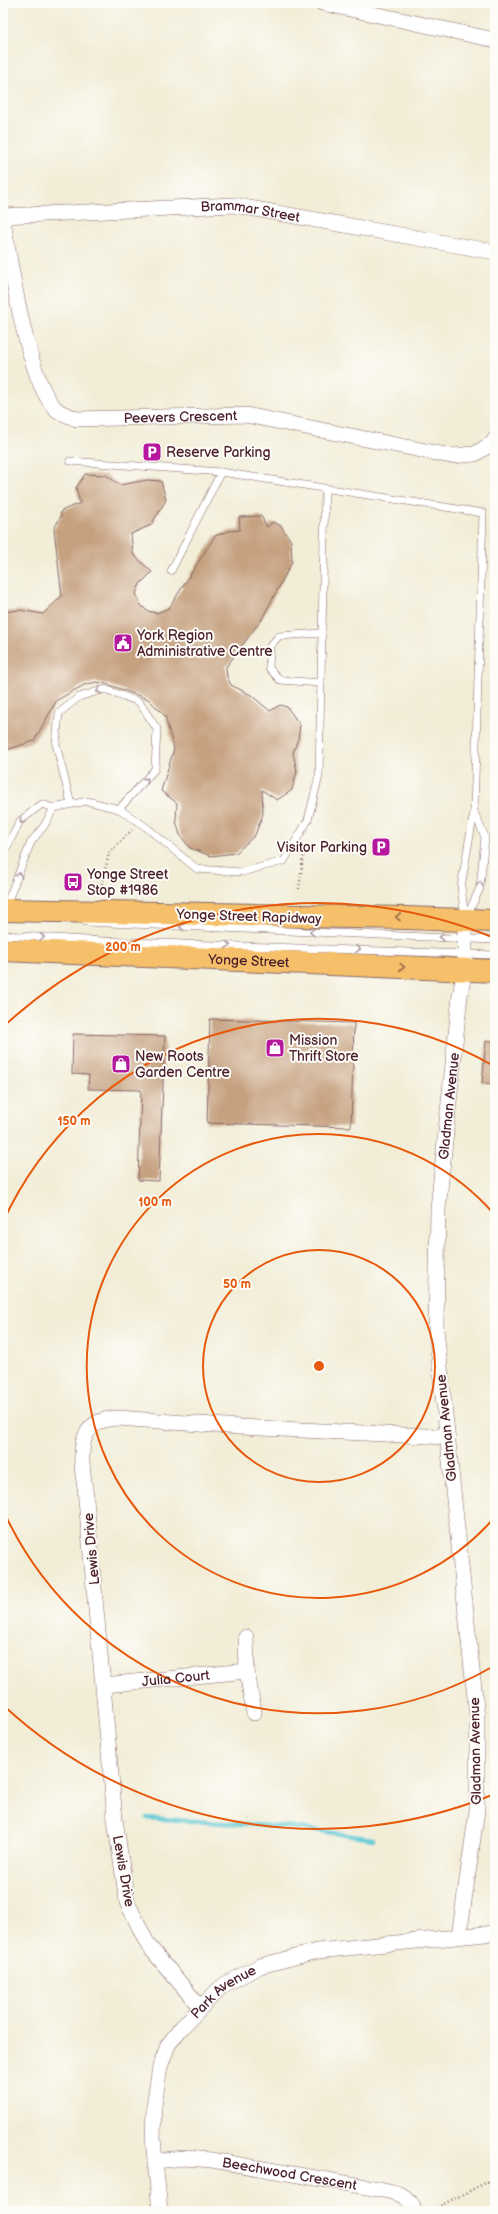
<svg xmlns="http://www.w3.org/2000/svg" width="498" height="2214" viewBox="0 0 498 2214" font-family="'Balsamiq Sans',sans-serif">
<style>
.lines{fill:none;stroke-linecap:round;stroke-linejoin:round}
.stream{stroke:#5bc7d4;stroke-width:4.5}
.building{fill:#c6a180}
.service-casing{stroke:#856767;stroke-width:8}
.minor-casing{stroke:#856767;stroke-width:16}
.primary-casing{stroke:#856767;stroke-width:24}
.path{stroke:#856767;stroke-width:2.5;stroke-dasharray:1 3;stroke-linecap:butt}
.service{stroke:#fff;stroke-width:7}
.minor{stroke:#fff;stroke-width:15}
.primary{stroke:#f6c06b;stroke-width:22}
.oneway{stroke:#ae9aa0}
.oneway2{stroke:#976748}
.ring{fill:none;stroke:#e8590c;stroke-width:2}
.labels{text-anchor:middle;stroke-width:4;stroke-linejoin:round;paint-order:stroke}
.street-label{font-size:14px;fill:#4a1f2b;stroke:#fdfcf7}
.poi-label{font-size:14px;fill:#4a1f2b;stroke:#fdfcf7;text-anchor:start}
.centre{fill:#e8590c;stroke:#fdfcf7;stroke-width:2}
.ring-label{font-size:12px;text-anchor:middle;font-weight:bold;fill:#e8590c;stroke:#fdfcf7;stroke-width:4;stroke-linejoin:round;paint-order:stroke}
</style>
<rect width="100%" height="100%" fill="#fdfcf7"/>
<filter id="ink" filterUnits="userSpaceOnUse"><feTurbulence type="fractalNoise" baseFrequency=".025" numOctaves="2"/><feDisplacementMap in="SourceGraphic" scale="8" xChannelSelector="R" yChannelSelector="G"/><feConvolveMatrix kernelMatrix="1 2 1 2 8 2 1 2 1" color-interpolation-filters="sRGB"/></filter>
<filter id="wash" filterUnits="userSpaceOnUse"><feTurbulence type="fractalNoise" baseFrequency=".012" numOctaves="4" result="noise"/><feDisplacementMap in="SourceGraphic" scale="16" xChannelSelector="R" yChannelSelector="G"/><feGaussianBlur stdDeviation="0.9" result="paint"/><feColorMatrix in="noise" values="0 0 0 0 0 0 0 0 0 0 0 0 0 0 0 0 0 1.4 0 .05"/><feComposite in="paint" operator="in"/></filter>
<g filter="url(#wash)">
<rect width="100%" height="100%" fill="#f2edd7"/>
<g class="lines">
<polyline class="stream" points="147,1818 300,1828 373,1839"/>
</g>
<g id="blocks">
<g class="building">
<polygon points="85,474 106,475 120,485 147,480 161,481 166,500 151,525 131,534 133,554 152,572 140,584 136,593 140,604 147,611 157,613 169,608 215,536 229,531 240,530 239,517 261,516 267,527 273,522 281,526 291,541 292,562 262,619 226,667 227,677 231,685 251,695 270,711 280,705 287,707 300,725 298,739 293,753 297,771 292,790 277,800 262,790 263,814 255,835 236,853 211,856 190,848 180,835 176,821 177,803 161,791 174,749 165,716 148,699 107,684 96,682 84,685 57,700 34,741 3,751 3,612 19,610 43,614 62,596 54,529 61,516 61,511 80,503 76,488"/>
<polygon points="210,1019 354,1023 351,1127 207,1123"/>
<polygon points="73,1034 165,1036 159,1181 138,1180 141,1090 88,1089 89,1075 72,1074"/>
<polygon points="486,1041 495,1041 495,1084 482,1083"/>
</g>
</g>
</g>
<g filter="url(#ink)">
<use href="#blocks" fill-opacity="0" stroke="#856767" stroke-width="1"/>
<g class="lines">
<g class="service-casing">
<g id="service">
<polyline points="70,461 221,472 483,513 474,812 461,887 465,917"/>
<polyline points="171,571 221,472"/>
<polyline points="321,683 280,680 269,668 270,646 279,636 322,633"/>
<polyline points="71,804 56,744 59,713 79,697 105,689 139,702 157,729 155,769 119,809"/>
<polyline points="3,855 20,821 42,804 54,808 87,801 119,809 146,827 197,869 242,872 284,861 308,820 319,776 325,489"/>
<polyline points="5,908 31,842 44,826 54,808"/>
<polyline points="467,916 480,888 485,837 474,812"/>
<polyline points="86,922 495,940"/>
<polyline points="3,935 103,941 495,955"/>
</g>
</g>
<g class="minor-casing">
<g id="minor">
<polyline points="322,3 495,40"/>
<path id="s1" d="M3,216L233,205L495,252"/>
<path id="s2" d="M3,221C10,260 28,386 57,410C62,414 71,416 77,419L246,415L451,456L475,454L494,442L495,439"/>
<polyline points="246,1637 247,1671 254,1713"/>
<path id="s3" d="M104,1685L247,1671"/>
<path id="s4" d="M459,1936L477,1810V1717L436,1329L438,1209L460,995L465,969V920"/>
<path d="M200,2007L148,1945L127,1902L115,1819L85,1488C80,1457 75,1419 118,1418L240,1427L447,1437"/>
<path id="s5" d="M155,2161L184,2158L212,2160L379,2189C393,2192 411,2194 414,2211"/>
<path id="s6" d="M160,2211L153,2139L154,2106L160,2067L168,2045L182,2027L222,1986L260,1966L318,1951L495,1933"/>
</g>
</g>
<g class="primary-casing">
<g id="primary">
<polyline points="3,910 406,918 495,921"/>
<path id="s7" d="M3,950L495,971"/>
</g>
</g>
<g class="path">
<polyline points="101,888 109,853 132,830"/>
<polyline points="299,889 304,851"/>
<polyline points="430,2211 495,2178"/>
</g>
<use href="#service" class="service"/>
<use href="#minor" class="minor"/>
<use href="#primary" class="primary"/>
</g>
<defs><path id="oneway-chevron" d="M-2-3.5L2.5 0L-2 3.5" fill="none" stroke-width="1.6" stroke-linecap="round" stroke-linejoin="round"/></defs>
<g class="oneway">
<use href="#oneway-chevron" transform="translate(99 691) rotate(164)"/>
<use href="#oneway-chevron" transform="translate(146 780) rotate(-48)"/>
<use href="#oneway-chevron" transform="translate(22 821) rotate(131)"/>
<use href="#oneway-chevron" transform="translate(19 875) rotate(-70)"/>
<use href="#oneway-chevron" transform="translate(480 884) rotate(-80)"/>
<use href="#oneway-chevron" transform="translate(182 927) rotate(-177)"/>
<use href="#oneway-chevron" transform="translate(312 932) rotate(-178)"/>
<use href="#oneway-chevron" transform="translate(42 937) rotate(3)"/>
<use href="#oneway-chevron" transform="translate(442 937) rotate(-177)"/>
<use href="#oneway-chevron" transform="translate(228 945) rotate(2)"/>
<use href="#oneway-chevron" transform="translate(358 949) rotate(2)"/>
</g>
<g class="oneway2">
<use href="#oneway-chevron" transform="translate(398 917) rotate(-179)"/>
<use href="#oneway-chevron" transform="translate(402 967) rotate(2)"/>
</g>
</g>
<g class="ring">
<circle cx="319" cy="1366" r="116"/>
<path d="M494 1518A232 232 0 1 1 494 1214"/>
<path d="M492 1667A347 347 0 0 1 3 1510M3 1222A347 347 0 0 1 492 1065"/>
<path d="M492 1795A463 463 0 0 1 3 1705M3 1027A463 463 0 0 1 492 937"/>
</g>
<defs>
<g id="parking-square" transform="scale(1)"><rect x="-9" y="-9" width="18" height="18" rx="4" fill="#b5179e" stroke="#fdfcf7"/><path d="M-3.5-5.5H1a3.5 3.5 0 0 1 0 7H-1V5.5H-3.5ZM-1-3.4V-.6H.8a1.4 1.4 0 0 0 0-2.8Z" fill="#fff"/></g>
<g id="civic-square" transform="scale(1)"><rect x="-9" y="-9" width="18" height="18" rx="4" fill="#b5179e" stroke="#fdfcf7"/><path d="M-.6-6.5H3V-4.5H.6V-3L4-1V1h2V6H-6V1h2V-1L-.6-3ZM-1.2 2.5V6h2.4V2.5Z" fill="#fff"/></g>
<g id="bus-square" transform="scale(1)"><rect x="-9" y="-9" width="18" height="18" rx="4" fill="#b5179e" stroke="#fdfcf7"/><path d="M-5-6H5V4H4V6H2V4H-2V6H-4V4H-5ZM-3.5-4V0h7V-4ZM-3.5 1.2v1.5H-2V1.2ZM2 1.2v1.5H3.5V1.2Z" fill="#fff"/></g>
<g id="shop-square" transform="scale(1)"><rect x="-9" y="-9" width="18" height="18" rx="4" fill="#b5179e" stroke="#fdfcf7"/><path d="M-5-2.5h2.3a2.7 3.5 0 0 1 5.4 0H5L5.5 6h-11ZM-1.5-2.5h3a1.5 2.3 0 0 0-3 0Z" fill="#fff"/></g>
</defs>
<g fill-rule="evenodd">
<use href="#parking-square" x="152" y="452"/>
<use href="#civic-square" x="123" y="643"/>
<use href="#parking-square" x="381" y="847"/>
<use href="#bus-square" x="73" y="882"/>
<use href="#shop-square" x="275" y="1048"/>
<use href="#shop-square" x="121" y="1064"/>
</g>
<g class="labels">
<g class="street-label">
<text dy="5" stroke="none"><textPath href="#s1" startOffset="248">Brammar Street</textPath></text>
<text dy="5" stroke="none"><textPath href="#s2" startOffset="324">Peevers Crescent</textPath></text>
<text transform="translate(249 916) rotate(2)" y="5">Yonge Street Rapidway</text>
<text dy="5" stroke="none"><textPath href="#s7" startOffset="246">Yonge Street</textPath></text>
<text dy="5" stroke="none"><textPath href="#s4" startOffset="834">Gladman Avenue</textPath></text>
<text transform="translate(446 1428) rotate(-96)" y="5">Gladman Avenue</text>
<text transform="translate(91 1549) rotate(-95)" y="5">Lewis Drive</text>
<text dy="5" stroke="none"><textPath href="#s3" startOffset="72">Julia Court</textPath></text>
<text transform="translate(475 1751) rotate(-91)" y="5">Gladman Avenue</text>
<text transform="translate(124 1871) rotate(80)" y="5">Lewis Drive</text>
<text dy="5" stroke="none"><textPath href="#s6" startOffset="246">Park Avenue</textPath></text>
<text dy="5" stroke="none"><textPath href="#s5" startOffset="136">Beechwood Crescent</textPath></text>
</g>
<g class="poi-label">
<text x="166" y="457">Reserve Parking</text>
<text x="137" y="640">York Region<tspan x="137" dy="16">Administrative Centre</tspan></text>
<text x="367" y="852" text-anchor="end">Visitor Parking</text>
<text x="87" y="879">Yonge Street<tspan x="87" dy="16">Stop #1986</tspan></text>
<text x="289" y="1045">Mission<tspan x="289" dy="16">Thrift Store</tspan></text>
<text x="135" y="1061">New Roots<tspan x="135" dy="16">Garden Centre</tspan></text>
</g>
</g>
<circle cx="319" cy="1366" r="6" class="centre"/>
<g class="ring-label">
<text x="123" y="951">200 m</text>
<text x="74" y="1125">150 m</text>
<text x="155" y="1206">100 m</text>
<text x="237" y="1288">50 m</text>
</g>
<rect width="498" height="2214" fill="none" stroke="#fdfcf7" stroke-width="16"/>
</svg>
